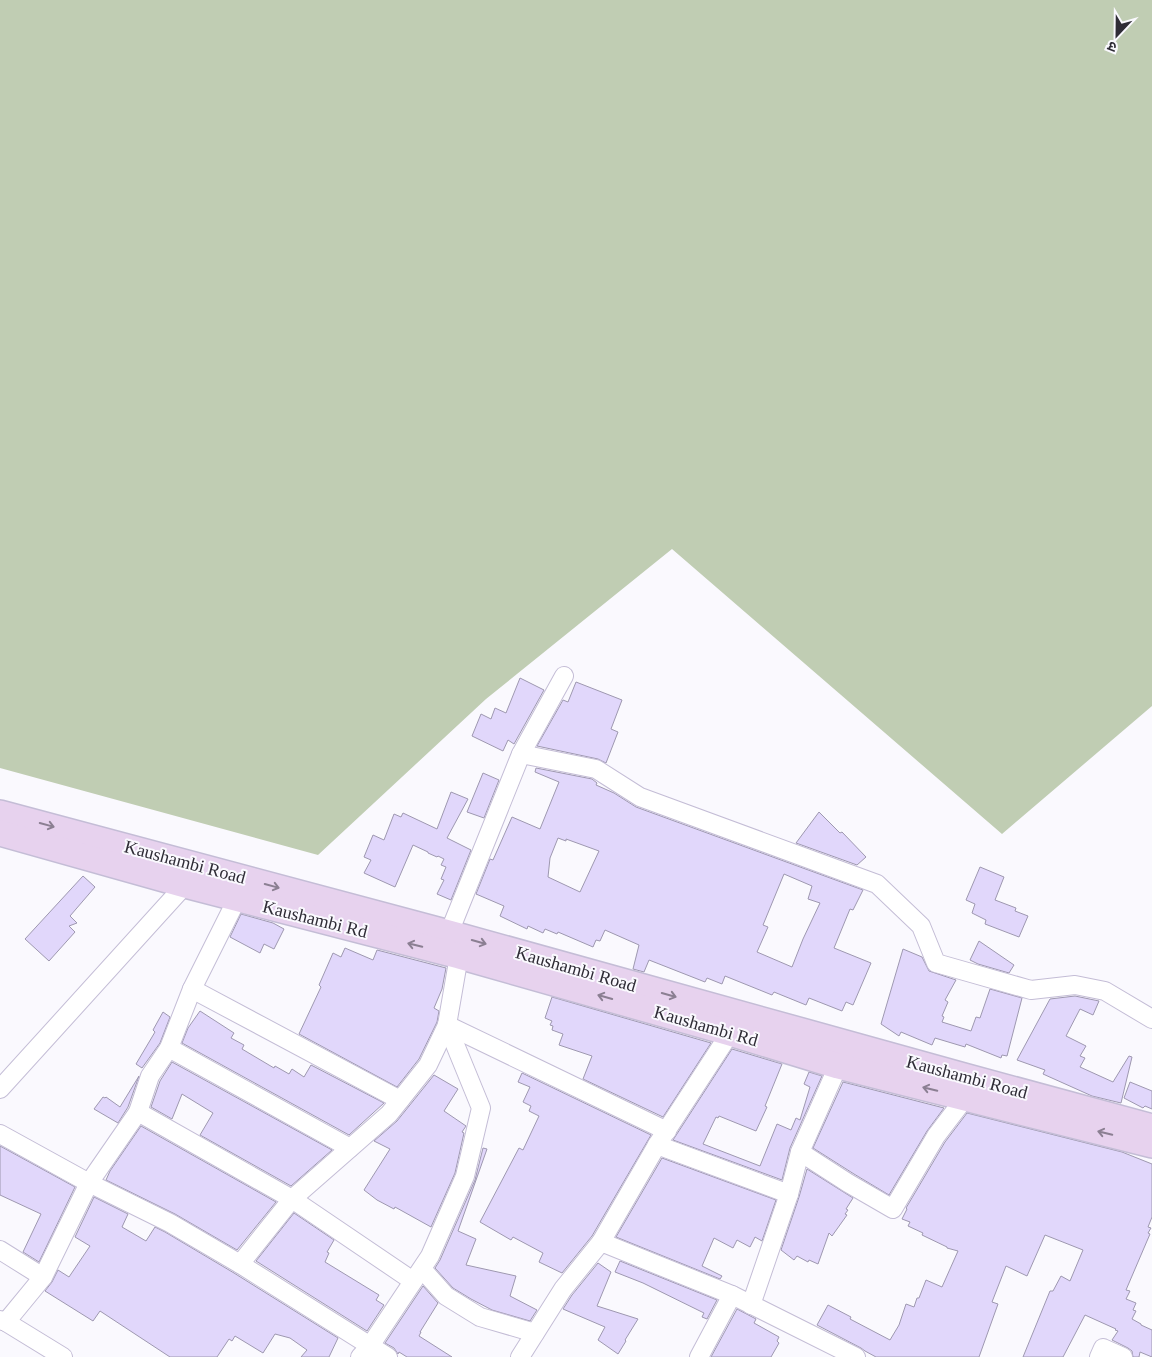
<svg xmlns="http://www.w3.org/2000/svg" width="1152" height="1357" viewBox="0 0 1152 1357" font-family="'Times New Roman','Noto Sans Devanagari',serif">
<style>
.green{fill:#c0cdb3}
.building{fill:#e1d7fb;stroke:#9e98b0;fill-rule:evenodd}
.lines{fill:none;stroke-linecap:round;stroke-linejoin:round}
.minor-casing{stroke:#c4bdd6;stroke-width:20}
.secondary-casing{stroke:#c4bdd6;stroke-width:28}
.minor{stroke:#fff;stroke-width:18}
.secondary{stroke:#e7d2ee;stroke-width:25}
.oneway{stroke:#8b7f92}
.labels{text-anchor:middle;stroke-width:4;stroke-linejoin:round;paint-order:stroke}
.street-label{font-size:18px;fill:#2f2c36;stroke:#faf9fe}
</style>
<rect width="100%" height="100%" fill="#faf9fe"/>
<polygon class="green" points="0,0 1152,0 1152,706 1002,834 672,549 486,699 318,855 0,768"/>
<g class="building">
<polygon points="520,678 544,690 514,744 508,740 503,751 472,736 481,714 491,719 495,708 506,713"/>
<polygon points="576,682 622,700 611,729 618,732 606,763 598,759 537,746 563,700 568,702"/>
<path d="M536,768L592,779L597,783L596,785L614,793L636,807L863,890L853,910L850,909L834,948L871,963L853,1005L846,1002L842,1011L809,998L806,1005L774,992L772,995L725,976L722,984L707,978L705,982L649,960L644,972L633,969L639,945L605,930L600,941L596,940L593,947L558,932L557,934L545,929L543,933L528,926L527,929L500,916L504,906L476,894L490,859L493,860L512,817L540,829L559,782L535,772ZM558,838L566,841V839L599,851L580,892L548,877L550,858ZM784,874L812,886L808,899L820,903L803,939L792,967L757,952L768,927L763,925Z"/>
<polygon points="483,773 499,780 484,818 467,812"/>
<polygon points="451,792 468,799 447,838 471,850 451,900 437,894 444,880 441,879 446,867 441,865 444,859 438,856 437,857 428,853 428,852 413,845 395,887 364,873 371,860 364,857 373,835 384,840 394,814 401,817 403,813 437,829"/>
<polygon points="819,812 840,833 842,832 866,857 857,865 796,843"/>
<polygon points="980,867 1004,877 995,900 1016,908 1015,911 1028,916 1019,937 985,924 986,920 972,913 975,904 966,900"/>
<polygon points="83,876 95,887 70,916 77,923 69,926 75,932 49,961 25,939"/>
<polygon points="241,914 273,923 284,929 274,949 264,944 260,953 230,937"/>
<polygon points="979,941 1014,965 1009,973 978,964 970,960"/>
<polygon points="345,948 373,960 377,950 446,968 442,989 434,1008 439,1011 437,1022 419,1059 397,1087 299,1034 321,987 319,985 333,953 341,957"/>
<polygon points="903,949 922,957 929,971 956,980 945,1000 948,1002 942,1016 944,1017 942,1022 971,1031 976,1017 980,1018 990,989 1022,998 1007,1056 1002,1055 1001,1058 966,1044 965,1047 935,1038 932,1045 901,1032 899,1036 881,1024"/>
<polygon points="1075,996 1099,1001 1093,1015 1080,1009 1066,1036 1086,1046 1080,1056 1085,1058 1080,1067 1113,1082 1129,1056 1132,1057 1121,1103 1092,1096 1043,1074 1045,1070 1017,1060 1050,999"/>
<polygon points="552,997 711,1043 663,1117 583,1079 592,1056 559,1045 563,1034 552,1030 553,1026 550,1025 552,1021 545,1018"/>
<polygon points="200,1011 234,1033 231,1038 244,1045 242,1049 274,1068 275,1066 289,1074 292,1069 304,1077 311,1065 384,1103 349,1135 182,1043 188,1028"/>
<polygon points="163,1012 170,1017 160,1043 142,1068 136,1064 155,1032 153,1030"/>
<polygon points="732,1049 782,1064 765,1106 767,1107 756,1131 719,1116 718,1118 716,1117 703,1144 760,1166 777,1124 791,1130 796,1118 800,1120 810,1087 804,1084 809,1072 822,1076 790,1148 782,1180 673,1140"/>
<polygon points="172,1062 332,1150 291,1186 200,1135 213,1113 182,1094 172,1119 151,1107 160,1081"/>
<polygon points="522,1073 651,1135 592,1236 562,1273 539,1262 543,1253 513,1237 511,1240 480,1222 519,1148 523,1150 539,1116 529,1111 531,1106 523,1102 530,1087 518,1082"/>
<polygon points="434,1075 458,1089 444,1111 466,1126 462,1132 464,1133 455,1173 431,1227 395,1207 394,1209 377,1200 364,1190 390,1149 374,1141 397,1121"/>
<polygon points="139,1076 128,1107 118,1123 94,1109 103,1097 105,1098 106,1097 120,1107"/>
<polygon points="843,1082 944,1108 927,1131 889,1195 854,1174 813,1148"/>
<polygon points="1130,1082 1152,1091 1152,1109 1145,1106 1143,1108 1124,1098"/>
<polygon points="967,1113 1122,1152 1152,1164 1152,1217 1148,1227 1151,1228 1148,1233 1150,1234 1126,1290 1130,1291 1126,1299 1136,1303 1133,1310 1136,1311 1132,1319 1141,1324 1141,1325 1152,1330 1152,1357 1140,1352 1139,1357 1133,1357 1132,1351 1128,1348 1112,1340 1118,1331 1115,1330 1116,1329 1085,1315 1063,1357 1023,1357 1050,1291 1053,1291 1061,1276 1070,1281 1083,1250 1045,1235 1027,1276 1006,1266 992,1302 998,1304 979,1357 876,1357 865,1351 861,1348 817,1325 828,1305 851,1317 850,1319 890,1340 899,1325 906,1304 914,1307 917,1298 919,1298 926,1280 942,1287 958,1251 947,1248 947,1247 922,1235 923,1233 908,1226 910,1222 902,1219 907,1209 906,1208 945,1142"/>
<polygon points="141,1126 276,1202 237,1250 175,1214 106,1180 110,1171"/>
<polygon points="0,1146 75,1187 39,1262 23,1252 41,1214 0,1195"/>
<polygon points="483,1148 487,1149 458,1231 476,1239 466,1265 516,1276 510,1296 537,1310 530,1321 492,1310 471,1299 453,1288 435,1268 440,1260 475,1180"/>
<polygon points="662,1158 776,1200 762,1241 755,1237 750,1247 737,1240 733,1248 714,1238 702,1266 722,1276 720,1279 616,1237"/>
<polygon points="807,1169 853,1198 846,1209 848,1210 845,1214 847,1215 832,1236 829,1233 818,1264 809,1260 808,1262 797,1256 794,1260 781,1250 799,1197"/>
<polygon points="94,1197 128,1214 122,1227 146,1241 155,1227 165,1232 234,1273 338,1338 329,1357 301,1357 307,1350 290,1338 275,1334 263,1353 235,1336 232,1341 229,1339 217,1357 170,1357 100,1311 93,1321 45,1291 52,1282 58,1270 69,1277 90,1246 75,1237"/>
<polygon points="294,1213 334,1240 327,1252 329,1253 325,1262 379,1295 376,1300 384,1305 367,1331 256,1261"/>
<polygon points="620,1261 717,1300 707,1319 702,1317 704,1313 643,1283 615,1272"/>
<polygon points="598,1263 611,1272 597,1306 638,1319 625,1340 626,1341 618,1354 598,1340 605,1327 563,1309 572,1295"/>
<polygon points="423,1286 438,1303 420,1332 421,1332 419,1336 452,1357 407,1357 399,1352 398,1354 394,1348 385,1343"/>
<polygon points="737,1309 756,1319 754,1323 779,1337 777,1341 779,1343 771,1357 711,1357"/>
</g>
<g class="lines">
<g class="minor-casing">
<g id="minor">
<polyline points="521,754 596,769 640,797 877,884 921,926 936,963 1031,990 1075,985 1105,991 1152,1019"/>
<polyline points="449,933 521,754 564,676"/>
<polyline points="192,989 400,1100"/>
<polyline points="447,1025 667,1131"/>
<polyline points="169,1048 350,1148"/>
<polyline points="0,1089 185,885"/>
<polyline points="138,1112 292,1199 413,1281"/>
<polyline points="0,1134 89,1183 170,1223 240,1264 388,1357"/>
<polyline points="657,1145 789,1194"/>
<polyline points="800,1152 848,1183 893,1209 936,1136 965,1098"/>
<polyline points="601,1242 657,1145 730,1033"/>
<polyline points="0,1250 43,1277"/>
<polyline points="240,1264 292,1199 389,1114 428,1065 447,1025 459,956"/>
<polyline points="422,1269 446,1296 480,1317 535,1333"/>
<polyline points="751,1305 789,1194 800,1152 838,1066"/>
<polyline points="0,1320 6,1322 63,1357"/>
<polyline points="6,1322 43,1277 89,1183 138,1112 150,1076 169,1048 192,989 237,899"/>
<polyline points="360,1357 370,1346 430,1256 465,1176 481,1108 447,1025"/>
<polyline points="520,1357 563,1289 601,1242 732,1295 856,1357"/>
<polyline points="699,1357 732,1295"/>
<polyline points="1099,1357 1103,1348 1123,1357"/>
</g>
</g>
<g class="secondary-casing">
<g id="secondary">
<polyline points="0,813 449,933 964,1076 1152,1127"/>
<polyline points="0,833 185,885 459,956 730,1033 838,1066 1152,1145"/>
</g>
</g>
<use href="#minor" class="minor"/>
<use href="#secondary" class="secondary"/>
</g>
<defs><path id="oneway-shaft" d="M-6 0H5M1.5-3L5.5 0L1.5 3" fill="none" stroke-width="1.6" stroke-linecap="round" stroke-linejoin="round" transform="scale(1.25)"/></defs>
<g class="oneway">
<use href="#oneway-shaft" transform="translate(47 825) rotate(15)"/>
<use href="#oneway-shaft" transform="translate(272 886) rotate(15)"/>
<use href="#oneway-shaft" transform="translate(479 942) rotate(16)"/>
<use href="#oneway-shaft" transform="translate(415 945) rotate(-166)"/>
<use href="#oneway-shaft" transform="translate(669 995) rotate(16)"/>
<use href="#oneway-shaft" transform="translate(605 997) rotate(-164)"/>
<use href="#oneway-shaft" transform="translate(930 1089) rotate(-166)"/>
<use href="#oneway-shaft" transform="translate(1105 1133) rotate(-166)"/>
</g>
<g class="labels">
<g class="street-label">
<text transform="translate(185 862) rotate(15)" y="6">Kaushambi Road</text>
<text transform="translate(315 919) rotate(14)" y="6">Kaushambi Rd</text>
<text transform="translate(576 969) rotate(16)" y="6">Kaushambi Road</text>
<text transform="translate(706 1026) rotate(16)" y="6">Kaushambi Rd</text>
<text transform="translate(967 1077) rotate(15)" y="6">Kaushambi Road</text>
</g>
</g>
<g transform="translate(1117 35) rotate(202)" stroke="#faf9fe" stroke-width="4" paint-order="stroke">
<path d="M0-4L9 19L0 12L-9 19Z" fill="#2f2c36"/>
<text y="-8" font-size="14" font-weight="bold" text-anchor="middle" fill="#2f2c36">उ</text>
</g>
</svg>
